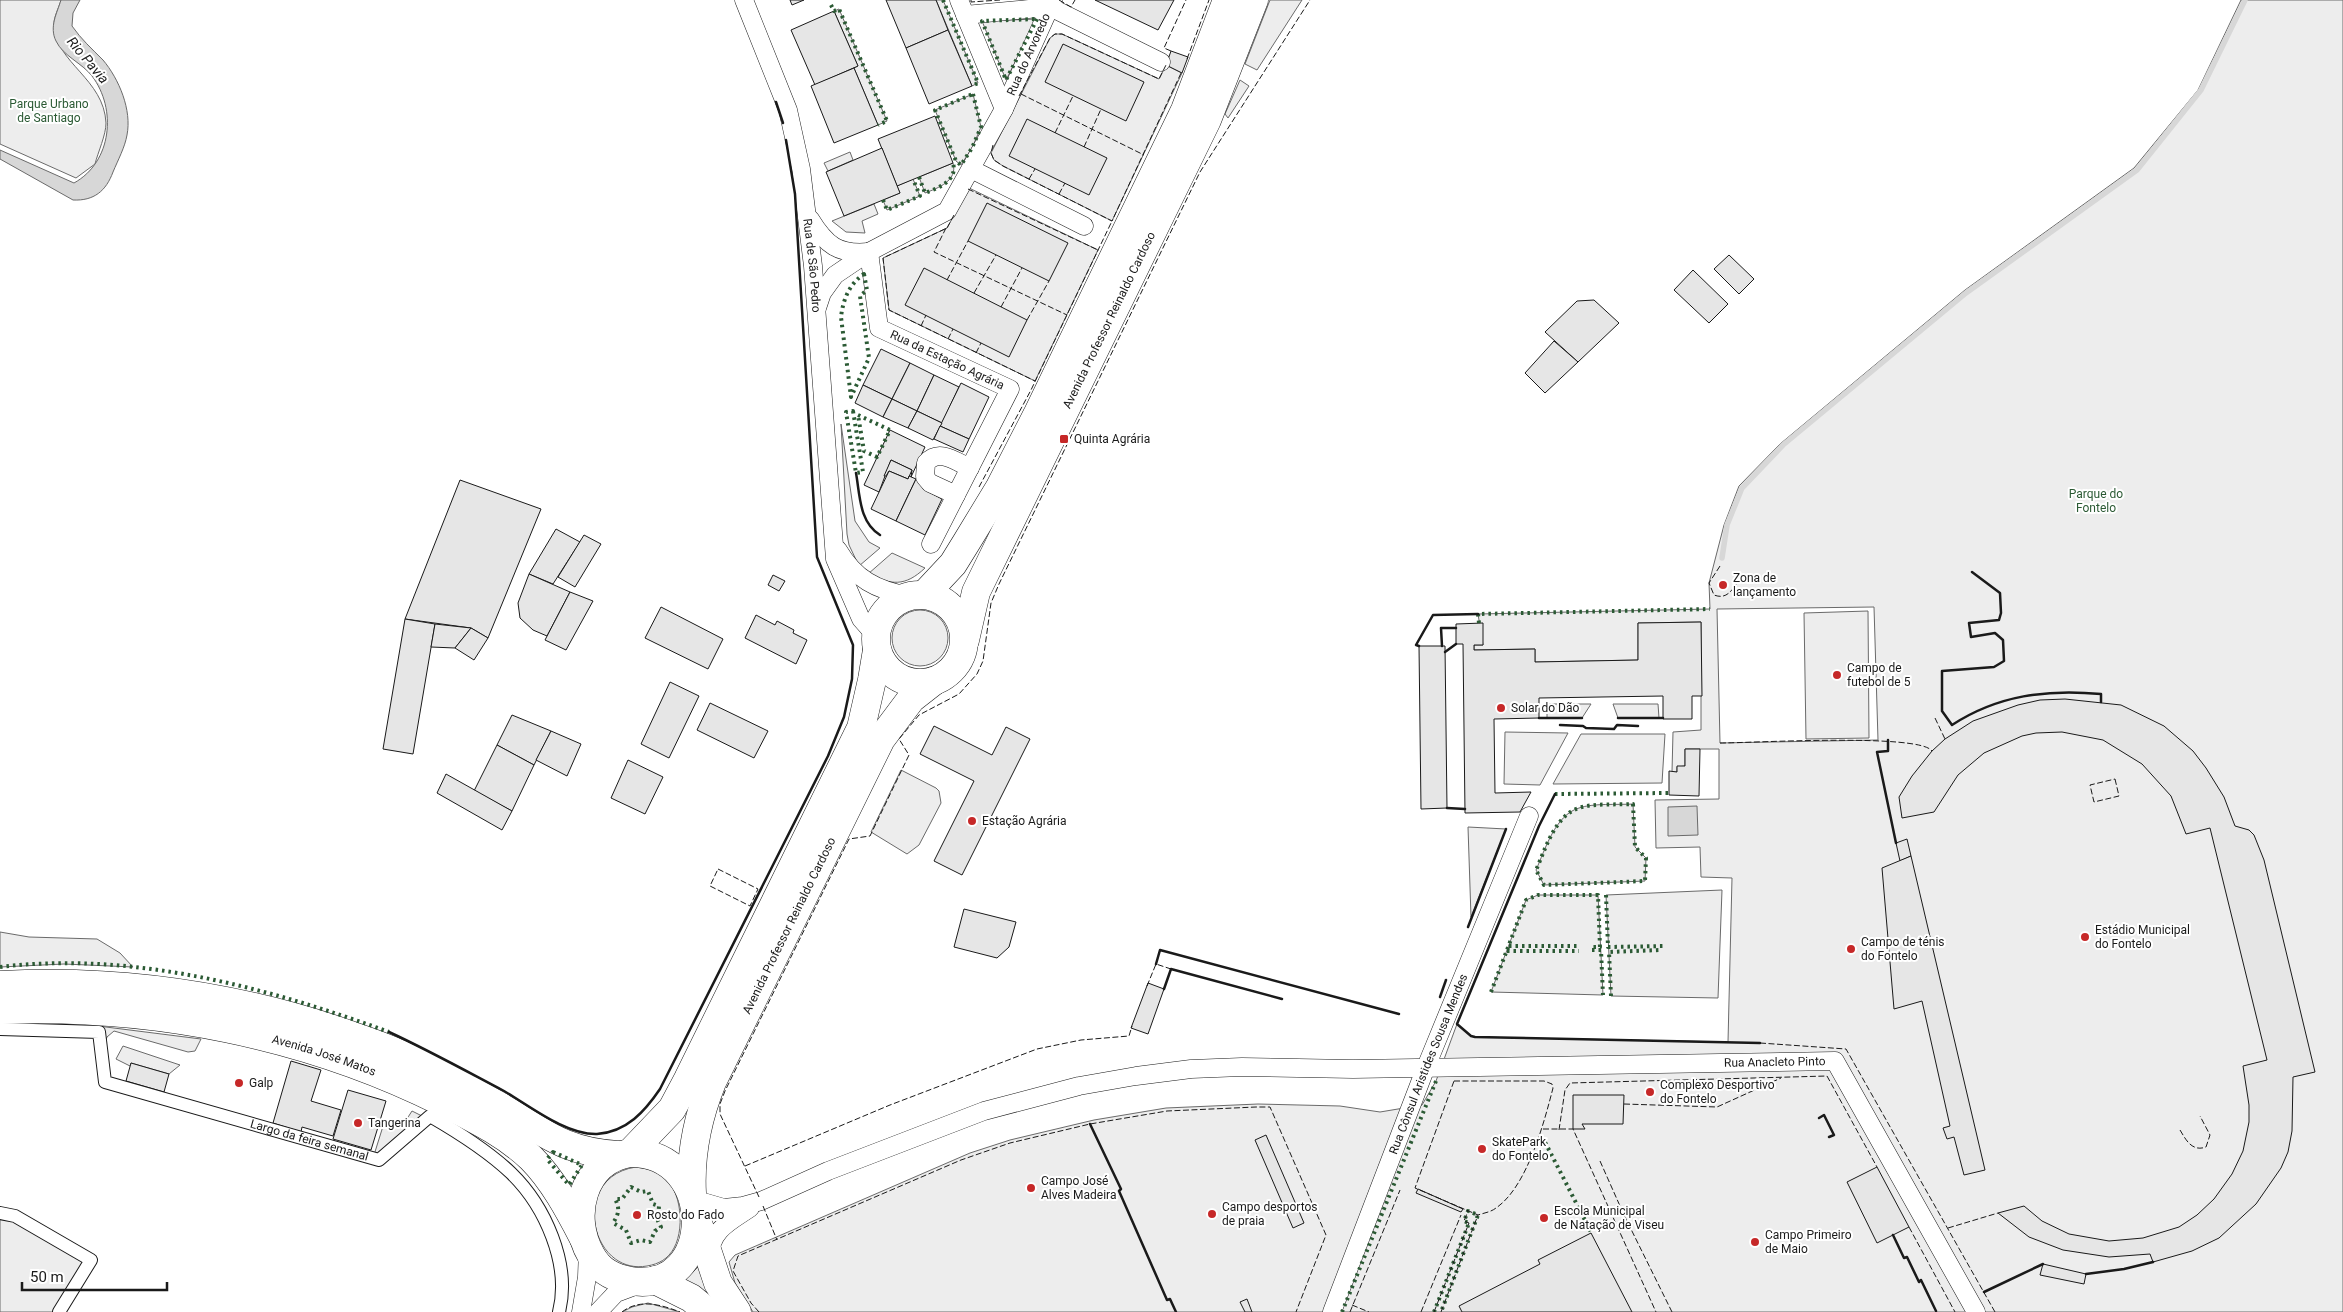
<svg xmlns="http://www.w3.org/2000/svg" width="2343" height="1312" viewBox="0 0 2343 1312" font-family="Roboto,sans-serif">
<style>
.green{fill:#ededed;stroke:#6a6a6a;fill-rule:evenodd}
.water{fill:#d7d7d7;stroke:#6a6a6a}
.lines{fill:none;stroke-linecap:round;stroke-linejoin:round}
.stream{stroke:#d7d7d7;stroke-width:5.5}
.building{fill:#e6e6e6;stroke:#1a1a1a}
.pedestrian-casing{stroke:#1a1a1a;stroke-width:14}
.minor-casing{stroke:#1a1a1a;stroke-width:19}
.primary-casing{stroke:#1a1a1a;stroke-width:29}
.pedestrian{stroke:#fff;stroke-width:12}
.minor{stroke:#fff;stroke-width:18}
.primary{stroke:#fff;stroke-width:28}
.hedge{stroke:#2b5a34;stroke-width:4;stroke-dasharray:2.5 4;stroke-linecap:butt}
.fence{stroke:#1a1a1a;stroke-width:1;stroke-dasharray:6 2.5;stroke-linecap:butt}
.wall{stroke:#1a1a1a;stroke-width:2.5}
.poi-dot{fill:#c62828;stroke:#fff;stroke-width:2}
.labels{text-anchor:middle;stroke-width:4;stroke-linejoin:round;paint-order:stroke}
.street-label{font-size:12px;fill:#1a1a1a;stroke:#fff}
.park-label{font-size:12px;fill:#2b5a34;stroke:#fff}
.poi-label{font-size:12px;fill:#1a1a1a;stroke:#fff;text-anchor:start}
.water-label{font-size:14px;font-style:italic;fill:#1a1a1a;stroke:#fff}
</style>
<rect width="100%" height="100%" fill="#fff"/>
<g class="green">
<path d="M0,0H61C59,8 53,18 54,26C56,63 104,79 106,123C106,135 98,152 95,164L76,178L0,144Z"/>
<polygon points="936,0 943,0 978,83 972,86"/>
<polygon points="1270,0 1302,0 1257,70 1245,64"/>
<path d="M2241,0H2343V1312H753L735,1283L729,1262L735,1255L970,1153L1010,1140L1094,1120L1166,1108L1258,1104L1340,1106L1380,1112L1422,1105L1436,1081L1457,1024L1471,1036L1475,1037L1728,1042L1732,878L1701,877L1700,847L1656,848L1655,800L1719,799V749H1685V766L1677,767V772H1672L1673,732L1701,730V622L1638,623V660L1535,662V649L1474,650V645H1483L1478,614L1710,609L1709,583L1724,525L1739,486L1780,444L1965,290L2134,168L2198,90ZM1874,607L1878,740L1720,743L1717,609Z"/>
<polygon points="839,9 887,121 878,125 854,68 858,66 834,11"/>
<polygon points="1037,19 1006,80 982,21"/>
<polygon points="1055,34 1062,34 1159,79 1166,65 1182,73 1112,221 1003,166 994,160 991,153 1050,38"/>
<polygon points="1240,80 1249,86 1228,118 1225,114"/>
<polygon points="973,94 981,127 972,148 961,165 956,161 935,110"/>
<polygon points="850,152 853,160 828,171 824,163"/>
<path d="M953,163C958,181 938,188 925,193L919,177Z"/>
<polygon points="913,179 920,196 887,210 883,200 900,193 897,186"/>
<polygon points="969,188 1098,250 1035,381 889,310 883,258 947,228"/>
<polygon points="874,204 878,214 862,221 865,233 846,232 832,221"/>
<polygon points="841,424 855,521 869,542 880,548 859,566 849,545 847,534"/>
<path d="M892,553L925,568C905,587 891,585 868,574Z"/>
<circle cx="920" cy="638" r="28"/>
<polygon points="1868,611 1869,738 1806,739 1804,613"/>
<polygon points="1547,704 1591,704 1582,718 1547,718"/>
<polygon points="1613,704 1658,704 1659,718 1618,718"/>
<polygon points="1505,732 1568,733 1540,785 1504,784"/>
<polygon points="1581,734 1665,734 1662,783 1553,784"/>
<polygon points="901,770 936,788 939,791 941,803 919,845 907,854 871,832"/>
<path d="M1633,804L1635,847L1646,858L1645,881L1544,885L1536,870C1545,850 1555,815 1579,808C1593,803 1617,805 1633,804Z"/>
<polygon points="1468,827 1506,829 1471,917"/>
<polygon points="1722,890 1718,998 1611,996 1606,895"/>
<polygon points="1538,895 1598,895 1603,995 1491,992 1526,900"/>
<polygon points="0,932 29,937 97,939 120,953 133,967 64,964 0,967"/>
<polygon points="98,1026 201,1039 195,1051 188,1052 114,1031 107,1037 102,1051"/>
<polygon points="123,1046 180,1065 169,1074 131,1063 130,1066 116,1059"/>
<polygon points="412,1111 426,1118 383,1157 374,1155 384,1123 401,1128"/>
<path d="M636,1167C642,1168 650,1169 655,1171C681,1181 686,1226 674,1248C668,1259 659,1264 647,1266C590,1276 569,1177 636,1167Z"/>
<polygon points="0,1213 91,1260 59,1312 0,1312"/>
<polygon points="698,1267 725,1309 684,1281"/>
<polygon points="648,1303 680,1312 622,1312 632,1307"/>
</g>
<g class="water">
<path d="M61,0H80L73,13L72,26C81,39 92,49 103,60C119,79 132,110 127,135C125,147 118,160 113,172C106,191 94,201 73,200L0,159V150L74,183C112,162 117,109 92,76C82,63 63,56 56,41C49,27 57,13 61,0Z"/>
<polygon points="1697,806 1698,835 1668,836 1668,807"/>
</g>
<g class="lines">
<polyline class="stream" points="1722,558 1727,525 1742,488 1783,445 1966,293 2137,170 2201,90 2245,0"/>
</g>
<g class="building">
<polygon points="790,0 804,0 792,5"/>
<polygon points="886,0 936,0 948,30 906,48"/>
<polygon points="1095,0 1174,0 1158,30"/>
<polygon points="834,11 858,66 815,85 791,30"/>
<polygon points="948,30 972,86 929,104 906,48"/>
<polygon points="1063,44 1144,82 1126,121 1045,82"/>
<polygon points="1171,51 1188,57 1182,73 1166,65"/>
<polygon points="854,68 878,125 834,143 811,86"/>
<polygon points="935,116 953,163 897,186 878,139"/>
<polygon points="1027,119 1107,158 1089,195 1009,156"/>
<polygon points="882,148 900,193 844,216 826,172"/>
<polygon points="987,203 1068,243 1049,281 968,241"/>
<polygon points="1729,255 1754,279 1739,294 1714,269"/>
<polygon points="924,268 1027,320 1009,357 905,305"/>
<polygon points="1693,270 1728,304 1709,323 1674,290"/>
<polygon points="1594,300 1619,323 1578,362 1545,332 1577,301"/>
<polygon points="1554,341 1578,362 1545,393 1525,373"/>
<polygon points="881,349 910,363 892,399 863,385"/>
<polygon points="910,363 934,375 917,411 892,399"/>
<polygon points="934,375 959,387 942,423 917,411"/>
<polygon points="961,383 989,397 969,439 940,426"/>
<polygon points="863,385 892,399 883,417 855,403"/>
<polygon points="892,399 917,411 908,428 883,417"/>
<polygon points="917,411 942,423 933,440 908,428"/>
<polygon points="940,426 969,439 963,452 934,439"/>
<polygon points="890,430 925,447 911,477 912,470 891,460 879,492 864,485"/>
<polygon points="891,460 912,470 908,479 889,471 886,476 884,476"/>
<polygon points="889,471 908,479 909,476 916,479 896,521 871,509"/>
<polygon points="916,479 925,484 923,489 942,499 925,535 896,521"/>
<polygon points="460,480 541,509 488,638 471,628 405,619"/>
<polygon points="556,529 580,542 553,584 529,574"/>
<polygon points="584,535 601,544 575,587 558,577"/>
<polygon points="529,574 570,592 547,636 533,630 520,618 518,603"/>
<polygon points="773,575 785,581 779,591 768,585"/>
<polygon points="570,592 593,601 566,650 545,640"/>
<polygon points="661,607 723,639 708,669 645,638"/>
<polygon points="756,615 775,625 777,621 794,630 793,633 807,640 796,664 745,638"/>
<polygon points="405,619 435,624 413,754 383,749"/>
<polygon points="1701,622 1702,696 1692,696 1692,719 1663,719 1663,696 1539,698 1539,718 1494,719 1495,793 1531,792 1520,812 1465,813 1463,644 1456,644 1456,624 1483,623 1483,645 1474,645 1474,650 1535,649 1535,662 1638,660 1638,623"/>
<polygon points="435,624 471,628 455,648 431,647"/>
<polygon points="471,628 488,638 474,660 455,648"/>
<polygon points="1419,646 1445,646 1447,808 1421,809"/>
<polygon points="670,682 699,696 669,758 641,744"/>
<polygon points="2065,699 2121,705 2164,726 2193,751 2206,768 2224,797 2235,826 2249,830 2254,835 2264,860 2315,1072 2293,1077 2292,1131 2288,1152 2281,1168 2256,1204 2219,1238 2192,1251 2153,1262 2150,1254 2109,1257 2063,1250 2029,1237 1998,1213 2024,1206 2042,1221 2069,1234 2109,1241 2143,1238 2179,1227 2197,1215 2214,1199 2232,1174 2243,1151 2249,1122 2249,1105 2243,1066 2267,1060 2210,828 2186,834 2171,796 2142,764 2103,740 2062,732 2036,733 2022,736 1984,753 1958,775 1934,812 1902,818 1899,797 1912,776 1932,751 1945,739 1973,721 2018,705 2040,700"/>
<polygon points="710,703 768,731 754,758 697,730"/>
<polygon points="512,715 551,731 534,765 497,745"/>
<polygon points="934,726 992,755 1006,727 1030,739 962,875 934,861 974,781 920,754"/>
<polygon points="551,731 581,744 567,776 536,760"/>
<polygon points="497,745 534,765 512,811 474,791"/>
<polygon points="1685,749 1700,749 1699,796 1669,795 1669,771 1677,772 1677,766 1685,766"/>
<polygon points="628,760 663,777 645,814 611,798"/>
<polygon points="446,774 512,811 502,830 437,793"/>
<polygon points="1907,839 1911,856 1900,861 1896,843"/>
<polygon points="1911,856 1985,1170 1964,1175 1954,1137 1947,1139 1943,1128 1950,1126 1922,1001 1894,1009 1882,868"/>
<polygon points="964,909 1016,922 1009,947 997,958 954,947"/>
<polygon points="1148,983 1164,989 1148,1034 1131,1028"/>
<polygon points="291,1061 321,1070 311,1101 341,1110 333,1136 302,1127 301,1132 273,1123"/>
<polygon points="131,1063 169,1074 164,1092 126,1081"/>
<polygon points="348,1090 386,1101 371,1150 333,1139"/>
<polygon points="1573,1095 1624,1095 1623,1124 1582,1124 1585,1129 1573,1129"/>
<polygon points="1266,1135 1304,1223 1293,1228 1255,1140"/>
<polygon points="1877,1167 1909,1227 1877,1243 1847,1182"/>
<polygon points="1418,1189 1463,1209 1461,1212 1416,1193"/>
<polygon points="1591,1233 1632,1312 1462,1312 1459,1306 1540,1264 1538,1260"/>
<polygon points="2043,1264 2086,1274 2084,1284 2040,1275"/>
<polygon points="1247,1299 1252,1312 1245,1312 1240,1302"/>
</g>
<g class="lines">
<g class="pedestrian-casing">
<g id="pedestrian">
<path id="s1" d="M0,1029L99,1032L105,1082L379,1160L430,1116C456,1131 489,1152 511,1173C545,1206 571,1264 559,1312"/>
<polyline points="0,1213 15,1216 91,1260 59,1312"/>
</g>
</g>
<g class="minor-casing">
<g id="minor">
<path id="s2" d="M744,0L788,110L801,169L813,266L835,559L861,619L876,636"/>
<polyline points="965,15 1050,7 1161,62"/>
<path id="s3" d="M1004,109L1053,0"/>
<polyline points="971,169 1084,226"/>
<path d="M810,219C826,245 838,255 869,252"/>
<path id="s4" d="M869,252L879,328L1010,389L931,544"/>
<polyline points="817,308 822,293 835,275 869,252 947,211 1004,109 959,0"/>
<path d="M956,495L930,483L925,477L926,463C939,448 955,461 970,468"/>
<path d="M838,550C855,579 876,590 909,596"/>
<path id="s5" d="M693,1199L724,1208L743,1206L761,1201L828,1171L984,1111L1079,1086L1136,1076L1191,1069L1242,1067L1353,1069L1835,1061L1976,1312"/>
<path d="M710,1256C710,1230 731,1221 750,1208"/>
<polyline points="581,1312 587,1277 588,1249"/>
<polyline points="598,1312 616,1293 640,1284"/>
<path id="s6" d="M1332,1312L1426,1067L1529,816"/>
</g>
</g>
<g class="primary-casing">
<g id="primary">
<circle cx="920" cy="639" r="44"/>
<polyline points="924,595 953,564 966,543 1000,487 1037,415 1185,110 1227,0"/>
<path id="s7" d="M965,640L976,592L1207,120L1254,0"/>
<path d="M0,985C112,979 226,994 333,1029C355,1037 379,1044 400,1054C435,1070 468,1088 501,1107C545,1133 564,1152 618,1155"/>
<path id="s8" d="M0,1010C151,1004 306,1034 442,1102C473,1118 506,1134 531,1158C553,1180 569,1210 583,1237"/>
<polyline points="630,1153 672,1109 688,1079 861,728 872,680 877,650"/>
<path d="M630,1153C719,1152 716,1294 631,1281C613,1278 600,1271 591,1255C569,1217 582,1161 630,1153Z"/>
<path id="s9" d="M692,1193C690,1154 697,1119 712,1082L881,739L911,699L934,681"/>
<polyline points="698,1223 718,1283 737,1312"/>
<polyline points="655,1280 691,1298 708,1312"/>
</g>
</g>
<use href="#pedestrian" class="pedestrian"/>
<use href="#minor" class="minor"/>
<use href="#primary" class="primary"/>
<g class="hedge">
<polyline points="943,0 978,83 972,86"/>
<polyline points="831,5 834,11 839,9 887,121 878,125"/>
<polygon points="1037,19 1006,80 982,21"/>
<polygon points="973,94 981,127 972,148 961,165 956,161 935,110"/>
<path d="M919,177L925,193C938,188 958,181 953,163"/>
<polyline points="883,200 887,210 920,196 913,179"/>
<path d="M864,274L867,290L860,296L869,358L851,397L841,317C843,300 849,284 864,274Z"/>
<polygon points="853,411 863,472 856,473 846,412"/>
<polygon points="858,415 890,430 877,457 864,451"/>
<polyline points="1479,623 1478,614 1710,609"/>
<polyline points="1555,794 1669,793"/>
<path d="M1633,804L1635,847L1646,858L1645,881L1544,885L1536,870C1545,850 1555,815 1579,808C1593,803 1617,805 1633,804Z"/>
<polyline points="1606,895 1608,947 1664,946"/>
<polyline points="1509,946 1579,946"/>
<polyline points="1592,950 1601,950 1603,995"/>
<polyline points="1507,951 1579,951"/>
<path d="M0,967C132,951 266,987 389,1032"/>
<polyline points="1491,992 1526,900 1538,895 1598,895 1600,947 1592,947"/>
<polyline points="1611,996 1609,952 1661,950"/>
<polyline points="1540,1138 1546,1144 1591,1232"/>
<polygon points="553,1152 582,1165 569,1185 547,1159"/>
<path d="M631,1187L641,1192L648,1191L653,1204L659,1206L658,1221L661,1227L655,1231L650,1242L641,1240L631,1243L626,1230L613,1223C619,1214 620,1208 615,1199H622Z"/>
<polyline points="1342,1312 1436,1081"/>
<polyline points="1434,1312 1469,1223 1464,1221 1468,1211 1478,1215 1441,1312"/>
</g>
<g class="fence">
<polyline points="971,0 971,2 1000,0"/>
<polyline points="1059,0 1071,7 1075,0"/>
<polyline points="1171,51 1164,48 1186,0"/>
<polyline points="1187,59 1209,0"/>
<polyline points="1021,94 1144,155"/>
<polyline points="1019,96 1050,38 1055,34 1062,34 1159,79 1166,65"/>
<polyline points="1055,133 1073,96"/>
<polyline points="993,145 991,153 994,160 1003,166 1112,221 1182,71"/>
<polyline points="1084,147 1101,109"/>
<polyline points="1029,179 1035,169"/>
<polyline points="968,189 1098,250"/>
<polyline points="1059,194 1065,183"/>
<polyline points="954,215 947,228 883,258 889,310 1035,381"/>
<polyline points="946,228 934,252 1067,315"/>
<polyline points="947,280 968,241"/>
<polyline points="974,293 996,255"/>
<polyline points="1001,307 1022,268"/>
<polyline points="1027,320 1049,281"/>
<polyline points="921,326 926,315"/>
<polyline points="948,339 953,329"/>
<polyline points="976,353 981,343"/>
<polyline points="979,487 1031,390 1112,221"/>
<path d="M1720,566L1709,583L1714,595C1727,600 1732,590 1739,580"/>
<polyline points="1935,718 1945,739"/>
<path d="M1720,743C1750,743 1920,733 1932,751"/>
<polygon points="2115,779 2119,796 2094,802 2090,785"/>
<polygon points="718,869 758,889 750,906 710,886"/>
<polyline points="1147,986 1156,964 1171,969"/>
<polyline points="1760,1043 1846,1049 1995,1312"/>
<path d="M1454,1081H1544L1552,1084L1553,1088C1544,1123 1527,1187 1496,1208C1491,1212 1484,1213 1478,1215L1415,1188Z"/>
<polyline points="1624,1104 1717,1107 1781,1078"/>
<polyline points="1543,1129 1573,1129 1656,1312"/>
<polyline points="1559,1130 1565,1090 1570,1083 1827,1076 1877,1167"/>
<path d="M2180,1130C2186,1140 2192,1152 2206,1147L2210,1135L2200,1116"/>
<polyline points="1600,1161 1624,1215 1672,1312"/>
<polyline points="745,1166 890,1105 1037,1049 1081,1040 1129,1036 1132,1026"/>
<polyline points="759,1197 720,1114 720,1104 725,1091 849,839 870,836 909,755 899,739 919,715 959,694 977,674 983,661 991,603 999,584 1200,172 1310,0"/>
<polyline points="763,1206 777,1240"/>
<polyline points="1909,1227 1955,1312"/>
<polyline points="1948,1228 1998,1213"/>
<polyline points="1352,1305 1369,1312"/>
<path d="M622,1312C640,1298 662,1305 680,1312"/>
<polyline points="759,1312 751,1303 733,1271 738,1256 961,1160 1010,1143 1090,1124 1167,1111 1256,1107 1270,1107 1326,1235 1296,1312"/>
<polyline points="1350,1312 1400,1190"/>
<polyline points="1421,1312 1461,1215"/>
<polyline points="1434,1312 1469,1223 1464,1221 1468,1211"/>
<polyline points="1441,1312 1478,1215"/>
</g>
<g class="wall">
<polyline points="776,102 783,123"/>
<path d="M856,473C860,495 859,522 880,535"/>
<path d="M1972,572L2000,593L2001,613L1999,620L1969,623L1971,637L1995,633L2003,640L2004,661L1994,667L1942,671V711L1952,725C1998,695 2047,689 2101,694V702"/>
<polyline points="1419,646 1416,645 1433,615 1478,614"/>
<polyline points="1442,646 1441,628 1456,628"/>
<polyline points="1445,652 1456,644"/>
<polyline points="1539,718 1582,718"/>
<polyline points="1618,718 1663,718"/>
<polyline points="1560,725 1583,726 1586,728 1614,729 1617,725 1638,726"/>
<polyline points="1888,740 1888,751 1877,752 1896,843"/>
<polyline points="1555,794 1539,826 1457,1024 1471,1036 1475,1037 1760,1043"/>
<polyline points="1447,808 1465,809"/>
<polyline points="1468,927 1506,829"/>
<polyline points="1156,964 1160,950 1399,1014"/>
<polyline points="1164,989 1171,969 1282,999"/>
<polyline points="1440,997 1446,980"/>
<path d="M389,1032C428,1050 466,1071 504,1091C530,1106 566,1135 597,1134C627,1132 645,1111 660,1089L828,756L844,717L852,679L853,645L817,557L795,194L786,140"/>
<polyline points="1819,1118 1824,1115 1834,1135 1829,1137"/>
<polyline points="1090,1124 1121,1189 1119,1191 1167,1300 1170,1299 1176,1312"/>
<polyline points="1893,1235 1904,1258 1907,1257 1919,1282 1921,1280 1936,1311"/>
<polyline points="2086,1274 2124,1269 2153,1262"/>
<polyline points="1984,1292 2043,1264"/>
</g>
</g>
<g class="poi-dot">
<rect x="1059" y="434" width="10" height="10" rx="2.5"/>
<circle cx="1723" cy="585" r="5"/>
<circle cx="1837" cy="675" r="5"/>
<circle cx="1501" cy="708" r="5"/>
<circle cx="972" cy="821" r="5"/>
<circle cx="2085" cy="937" r="5"/>
<circle cx="1851" cy="949" r="5"/>
<circle cx="239" cy="1083" r="5"/>
<circle cx="1650" cy="1092" r="5"/>
<circle cx="358" cy="1123" r="5"/>
<circle cx="1482" cy="1149" r="5"/>
<circle cx="1031" cy="1188" r="5"/>
<circle cx="1212" cy="1214" r="5"/>
<circle cx="637" cy="1215" r="5"/>
<circle cx="1544" cy="1218" r="5"/>
<circle cx="1755" cy="1242" r="5"/>
</g>
<g class="labels">
<g class="street-label">
<text dy="4" stroke="none"><textPath href="#s3" startOffset="60">Rua do Arvoredo</textPath></text>
<text dy="4" stroke="none"><textPath href="#s2" startOffset="276">Rua de São Pedro</textPath></text>
<text dy="4" stroke="none"><textPath href="#s7" startOffset="352">Avenida Professor Reinaldo Cardoso</textPath></text>
<text dy="4" stroke="none"><textPath href="#s4" startOffset="152">Rua da Estação Agrária</textPath></text>
<text dy="4" stroke="none"><textPath href="#s9" startOffset="288">Avenida Professor Reinaldo Cardoso</textPath></text>
<text dy="4" stroke="none"><textPath href="#s8" startOffset="329">Avenida José Matos</textPath></text>
<text dy="4" stroke="none"><textPath href="#s5" startOffset="1106">Rua Anacleto Pinto</textPath></text>
<text dy="4" stroke="none"><textPath href="#s6" startOffset="266">Rua Cônsul Aristides Sousa Mendes</textPath></text>
<text dy="4" stroke="none"><textPath href="#s1" startOffset="362">Largo da feira semanal</textPath></text>
</g>
<g class="park-label">
<text x="49" y="108">Parque Urbano<tspan x="49" dy="14">de Santiago</tspan></text>
<text x="2096" y="498">Parque do<tspan x="2096" dy="14">Fontelo</tspan></text>
</g>
<g class="poi-label">
<text x="1074" y="443">Quinta Agrária</text>
<text x="1733" y="582">Zona de<tspan x="1733" dy="14">lançamento</tspan></text>
<text x="1847" y="672">Campo de<tspan x="1847" dy="14">futebol de 5</tspan></text>
<text x="1511" y="712">Solar do Dão</text>
<text x="982" y="825">Estação Agrária</text>
<text x="2095" y="934">Estádio Municipal<tspan x="2095" dy="14">do Fontelo</tspan></text>
<text x="1861" y="946">Campo de ténis<tspan x="1861" dy="14">do Fontelo</tspan></text>
<text x="249" y="1087">Galp</text>
<text x="1660" y="1089">Complexo Desportivo<tspan x="1660" dy="14">do Fontelo</tspan></text>
<text x="368" y="1127">Tangerina</text>
<text x="1492" y="1146">SkatePark<tspan x="1492" dy="14">do Fontelo</tspan></text>
<text x="1041" y="1185">Campo José<tspan x="1041" dy="14">Alves Madeira</tspan></text>
<text x="1222" y="1211">Campo desportos<tspan x="1222" dy="14">de praia</tspan></text>
<text x="1554" y="1215">Escola Municipal<tspan x="1554" dy="14">de Natação de Viseu</tspan></text>
<text x="647" y="1219">Rosto do Fado</text>
<text x="1765" y="1239">Campo Primeiro<tspan x="1765" dy="14">de Maio</tspan></text>
</g>
<g class="water-label">
<text transform="translate(88 60) rotate(50)" y="5">Rio Pavia</text>
</g>
</g>
<path d="M22 1282v8h145v-8" fill="none" stroke="#1a1a1a" stroke-width="2.5"/>
<text x="30" y="1282" font-size="15" fill="#1a1a1a" stroke="#ffffff" stroke-width="4" paint-order="stroke">50 m</text>
</svg>
